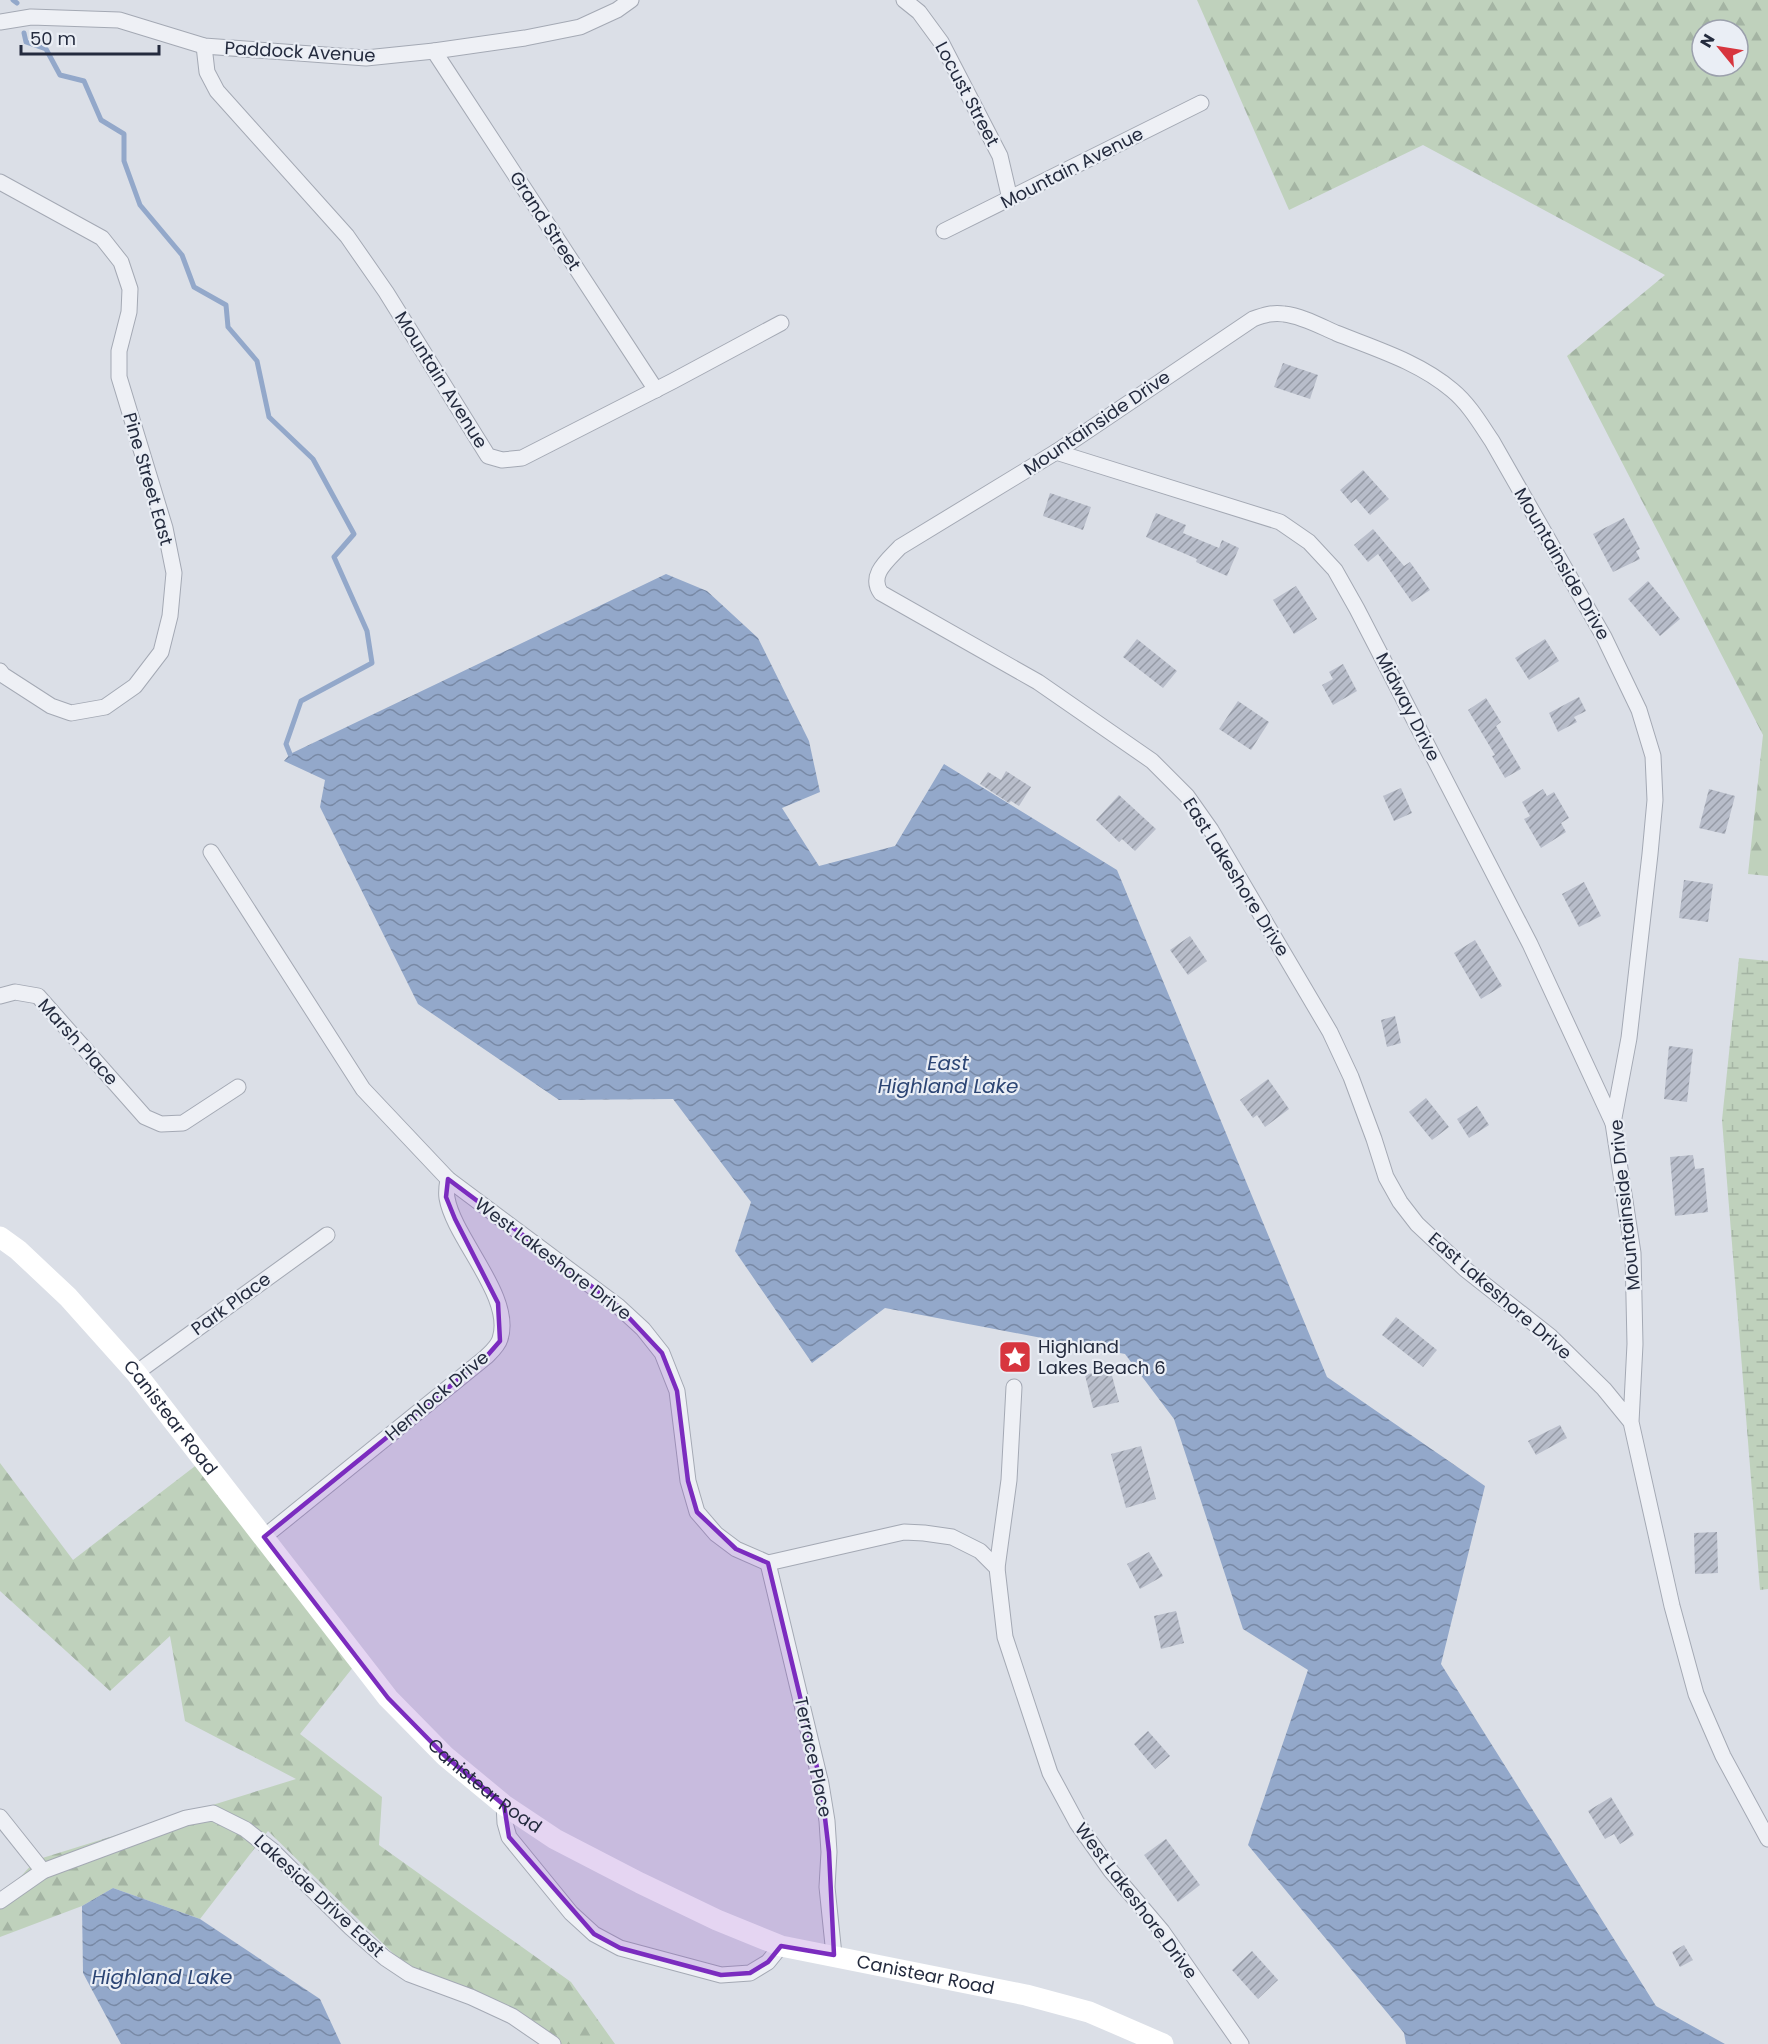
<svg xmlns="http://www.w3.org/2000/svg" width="1768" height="2044" viewBox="0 0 1768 2044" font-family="Poppins,sans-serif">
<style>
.forest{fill:url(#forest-firs);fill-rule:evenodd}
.wetland{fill:url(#wetland-marsh)}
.water{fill:url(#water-waves)}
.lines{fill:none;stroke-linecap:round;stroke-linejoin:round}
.stream{stroke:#93a8ca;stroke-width:5}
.building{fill:url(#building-hatch)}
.street-casing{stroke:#a4a9b4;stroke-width:17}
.street{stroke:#eef0f5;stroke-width:15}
.secondary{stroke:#fff;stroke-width:21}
.marked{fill:#7b2cbf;fill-opacity:0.2;stroke:#7b2cbf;stroke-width:4.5;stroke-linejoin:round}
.labels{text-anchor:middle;stroke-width:4.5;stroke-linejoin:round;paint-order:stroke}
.street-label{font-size:18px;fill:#242b3e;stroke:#eaeef5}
.poi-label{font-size:18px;fill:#242b3e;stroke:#eaeef5;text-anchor:start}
.water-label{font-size:20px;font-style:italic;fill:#2c4574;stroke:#eaeef5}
</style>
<defs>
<pattern id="forest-firs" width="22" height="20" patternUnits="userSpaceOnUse" patternTransform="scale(1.5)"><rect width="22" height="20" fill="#bfd1bc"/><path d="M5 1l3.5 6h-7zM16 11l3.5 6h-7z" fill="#a4b4a3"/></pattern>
<pattern id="wetland-marsh" width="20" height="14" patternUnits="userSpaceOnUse" patternTransform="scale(1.5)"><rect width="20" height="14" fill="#bfd1bc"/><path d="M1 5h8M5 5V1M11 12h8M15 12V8" fill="none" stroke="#a4b4a3"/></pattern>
<pattern id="water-waves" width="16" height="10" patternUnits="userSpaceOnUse" patternTransform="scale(1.5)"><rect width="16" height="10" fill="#93a8ca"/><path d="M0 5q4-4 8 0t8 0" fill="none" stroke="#7889a5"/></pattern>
<pattern id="building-hatch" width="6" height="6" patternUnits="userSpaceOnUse" patternTransform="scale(1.5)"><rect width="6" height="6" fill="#b8bdca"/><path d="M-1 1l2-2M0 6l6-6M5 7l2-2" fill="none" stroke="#959aa5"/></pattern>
</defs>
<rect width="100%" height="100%" fill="#dbdfe7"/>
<g class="forest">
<path d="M1197,0H1768V876L1748,874L1763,735L1567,356L1665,275L1423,145L1289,210ZM1702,30H1738V66H1702Z"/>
<polygon points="203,1460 354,1666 300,1734 382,1797 379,1845 571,1982 615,2044 556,2044 409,1969 268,1831 200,1919 113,1888 82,1906 0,1937 0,1899 36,1860 296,1779 185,1721 170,1636 110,1691 0,1591 0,1463 73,1560"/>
</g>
<polygon class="wetland" points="1739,958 1768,961 1768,1589 1760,1590 1722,1120"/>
<g class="water">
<polygon points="666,574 707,591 758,638 809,741 820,792 782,808 819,866 895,846 944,764 1117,870 1327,1377 1485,1486 1441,1664 1656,2006 1725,2044 1406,2044 1404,2033 1248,1845 1308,1670 1243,1629 1174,1419 1125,1354 885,1308 812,1363 735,1251 751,1202 673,1099 559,1100 418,1004 320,807 325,780 284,761 290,754"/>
<polygon points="113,1888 200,1919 320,1999 341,2044 121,2044 83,1973 82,1906"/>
</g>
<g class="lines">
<g class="stream">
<polyline points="13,0 17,3"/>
<polyline points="24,33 26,42 46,49 60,75 84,81 101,120 124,134 124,161 140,205 182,255 194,287 226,305 228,327 257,361 269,417 313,459 354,534 334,557 367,631 372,663 301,701 286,744 290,754"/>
</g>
</g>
<g class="building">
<polygon points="1283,363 1318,375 1310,399 1274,387"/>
<polygon points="1363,470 1389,499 1370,515 1356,499 1351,503 1340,490"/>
<polygon points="1050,493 1091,507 1083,530 1043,516"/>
<polygon points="1156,513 1186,525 1183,533 1219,548 1222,540 1239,548 1227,576 1196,562 1197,559 1146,537"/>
<polygon points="1624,518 1640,549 1636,551 1640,559 1613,572 1593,534"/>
<polygon points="1373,529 1404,566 1410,562 1430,590 1412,602 1378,554 1368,562 1354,545"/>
<polygon points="1648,581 1680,619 1660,636 1628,599"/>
<polygon points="1296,586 1317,619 1294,634 1273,600"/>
<polygon points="1137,639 1177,671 1163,688 1123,657"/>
<polygon points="1545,639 1559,661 1529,680 1515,658"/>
<polygon points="1343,664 1357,691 1333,705 1322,685 1333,679 1329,672"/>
<polygon points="1579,697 1586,711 1574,717 1577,722 1558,732 1549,713"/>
<polygon points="1486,698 1501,722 1496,726 1521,769 1505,778 1492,756 1495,755 1468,710"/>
<polygon points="1238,701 1269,722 1251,750 1219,729"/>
<polygon points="1006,771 1031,787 1019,806 1011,801 1009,803 980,784 988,772 1001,780"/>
<polygon points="1401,788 1412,813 1394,821 1383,796"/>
<polygon points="1543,789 1547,796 1554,792 1569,818 1561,823 1566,832 1541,848 1524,819 1530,816 1522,802"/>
<polygon points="1709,789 1735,796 1725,834 1699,828"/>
<polygon points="1119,795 1156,829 1135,851 1122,839 1119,842 1096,820"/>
<polygon points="1684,880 1713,884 1708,922 1679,918"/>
<polygon points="1584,882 1601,916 1579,927 1562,894"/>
<polygon points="1190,936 1207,961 1188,975 1170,950"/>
<polygon points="1475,940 1502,986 1481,999 1454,953"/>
<polygon points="1395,1016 1401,1043 1387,1047 1381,1020"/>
<polygon points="1669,1046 1693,1049 1687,1102 1664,1099"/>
<polygon points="1268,1079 1289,1109 1265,1127 1257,1115 1253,1118 1240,1100"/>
<polygon points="1426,1098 1449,1127 1432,1140 1409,1112"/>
<polygon points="1477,1106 1489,1125 1469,1138 1457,1119"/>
<polygon points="1693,1155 1695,1169 1704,1168 1708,1212 1675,1216 1670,1157"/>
<polygon points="1396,1317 1437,1350 1423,1367 1382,1335"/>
<polygon points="1110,1368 1119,1402 1093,1408 1085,1375"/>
<polygon points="1560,1425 1567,1438 1536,1455 1528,1441"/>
<polygon points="1141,1446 1156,1499 1126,1508 1111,1454"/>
<polygon points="1717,1532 1718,1573 1695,1574 1694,1533"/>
<polygon points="1149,1552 1163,1576 1140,1589 1127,1564"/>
<polygon points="1176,1611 1184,1643 1161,1649 1154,1616"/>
<polygon points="1148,1731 1170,1756 1155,1769 1134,1744"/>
<polygon points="1611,1797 1634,1835 1620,1844 1614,1834 1605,1839 1588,1811"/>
<polygon points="1166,1839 1200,1885 1178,1902 1144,1855"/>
<polygon points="1684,1945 1693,1960 1680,1967 1672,1952"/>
<polygon points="1252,1951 1278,1980 1258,1999 1232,1970"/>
</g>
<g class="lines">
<g class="street-casing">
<g id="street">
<polyline points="904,0 919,12 941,42 1000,156 1010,199"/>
<polyline points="0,22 31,17 119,20 204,46 366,58 434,51 525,38 580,27 617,10 631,0"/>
<polyline points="204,46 207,72 217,91 347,236 386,292 488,456 502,460 522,458 673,381 781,323"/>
<polyline points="434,51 656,390"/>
<polyline points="0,182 102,238 121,262 130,289 129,312 119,351 119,377 165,528 174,573 170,616 161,652 135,686 105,707 71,713 51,706 3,675 0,671"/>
<polyline points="944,231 1201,103"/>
<polyline points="1056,452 1280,522 1309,542 1335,570 1357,609 1530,944 1613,1123"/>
<polyline points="211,852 363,1089 448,1179 618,1306 643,1329 662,1353 677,1391 688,1481 697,1512 716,1534 736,1549 768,1563 904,1532 924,1533 952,1537 980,1551 997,1568 1005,1637 1050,1773 1077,1823 1111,1871 1162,1931 1241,2044"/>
<polyline points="0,996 15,992 38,996 145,1117 161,1124 183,1123 238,1087"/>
<polyline points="136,1373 327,1235"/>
<path d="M1631,1422L1635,1344L1633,1253L1613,1123L1629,1038L1650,854L1655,800L1653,756L1639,710L1604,637L1492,441C1480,423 1469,404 1452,390C1419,362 1376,349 1336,333C1320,326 1302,316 1284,314C1273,312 1264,315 1253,319L1056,452L900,547C888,560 868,575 881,593L1038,682L1152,761L1187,796L1211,830L1330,1032L1351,1077L1374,1139L1386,1177L1400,1202L1417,1224L1465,1269L1551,1337L1604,1389L1631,1422L1672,1606L1696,1694L1723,1756L1768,1839"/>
<path d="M264,1537L486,1357C491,1352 498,1346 500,1339C514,1297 454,1239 447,1198C446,1192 447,1185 448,1179"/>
<polyline points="768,1563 821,1784 827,1821 829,1852 827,1887 834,1955"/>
<polyline points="997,1568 1009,1480 1014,1387"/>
<polyline points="504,1805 505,1823 509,1837 571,1913 594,1934 620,1948 721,1975 750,1973 768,1962 781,1946"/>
<polyline points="0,1817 43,1871"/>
<polyline points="0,1901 43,1871 186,1818 213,1813 245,1829 273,1851 351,1928 385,1958 409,1974 471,1997 512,2016 553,2044"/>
</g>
</g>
<use href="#street" class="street"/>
<path class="secondary" id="s1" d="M0,1237L18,1250L68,1297L136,1373L388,1698L445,1756L504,1805L555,1839L640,1883L717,1920L781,1946L1026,1995L1089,2012L1163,2044"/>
</g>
<path class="marked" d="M448,1179L618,1306L662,1353L677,1391L688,1481L697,1512L736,1549L768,1563L821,1784L829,1852L834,1955L781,1946L768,1962L750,1973L721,1975L620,1948L594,1934L509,1837L504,1805L445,1756L388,1698L264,1537L486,1357L500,1341L498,1303L455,1219L446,1197Z"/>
<defs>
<g id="sight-square" transform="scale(1.725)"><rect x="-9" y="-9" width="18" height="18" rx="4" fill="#d7353e" stroke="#eaeef5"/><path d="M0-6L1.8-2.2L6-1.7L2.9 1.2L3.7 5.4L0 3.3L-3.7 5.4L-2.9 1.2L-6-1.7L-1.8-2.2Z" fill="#fff"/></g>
</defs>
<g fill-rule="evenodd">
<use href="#sight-square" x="1015" y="1357"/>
</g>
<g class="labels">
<g class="street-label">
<text transform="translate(300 52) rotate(3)" y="6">Paddock Avenue</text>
<text transform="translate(967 94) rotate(62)" y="6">Locust Street</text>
<text transform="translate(1072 168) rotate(-27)" y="6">Mountain Avenue</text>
<text transform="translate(545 221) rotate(57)" y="6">Grand Street</text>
<text transform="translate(441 380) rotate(58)" y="6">Mountain Avenue</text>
<text transform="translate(1097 423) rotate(-34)" y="6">Mountainside Drive</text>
<text transform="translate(148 479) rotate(74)" y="6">Pine Street East</text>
<text transform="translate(1562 564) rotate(60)" y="6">Mountainside Drive</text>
<text transform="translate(1408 707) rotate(63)" y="6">Midway Drive</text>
<text transform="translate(1236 877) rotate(58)" y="6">East Lakeshore Drive</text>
<text transform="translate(78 1042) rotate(48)" y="6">Marsh Place</text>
<text transform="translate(1625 1205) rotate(-96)" y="6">Mountainside Drive</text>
<text transform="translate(553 1259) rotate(37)" y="6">West Lakeshore Drive</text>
<text transform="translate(1500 1296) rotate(41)" y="6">East Lakeshore Drive</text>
<text transform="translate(231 1304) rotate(-36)" y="6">Park Place</text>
<text transform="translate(437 1396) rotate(-40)" y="6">Hemlock Drive</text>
<text dy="6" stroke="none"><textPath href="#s1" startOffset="249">Canistear Road</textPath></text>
<text transform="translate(813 1757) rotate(78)" y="6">Terrace Place</text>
<text dy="6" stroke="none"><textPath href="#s1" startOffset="735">Canistear Road</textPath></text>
<text transform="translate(319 1896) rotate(43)" y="6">Lakeside Drive East</text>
<text transform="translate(1136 1901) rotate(53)" y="6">West Lakeshore Drive</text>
<text dy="6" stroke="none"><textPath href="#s1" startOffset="1221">Canistear Road</textPath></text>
</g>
<g class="poi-label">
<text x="1038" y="1353">Highland<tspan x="1038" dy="21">Lakes Beach 6</tspan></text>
</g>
<g class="water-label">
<text x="948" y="1070">East<tspan x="948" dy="23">Highland Lake</tspan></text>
<text x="162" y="1984">Highland Lake</text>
</g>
</g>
<g transform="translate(1720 48) rotate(300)"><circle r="28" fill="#eaeef5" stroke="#9ba0ac" stroke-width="1.5"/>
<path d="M0-4.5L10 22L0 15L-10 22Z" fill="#d7353e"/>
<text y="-9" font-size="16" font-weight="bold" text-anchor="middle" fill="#242b3e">N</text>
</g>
<path d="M21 45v9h138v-9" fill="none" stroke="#242b3e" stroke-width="3"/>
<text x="30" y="45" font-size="18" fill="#242b3e" stroke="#eaeef5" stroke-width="4.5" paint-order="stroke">50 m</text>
</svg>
